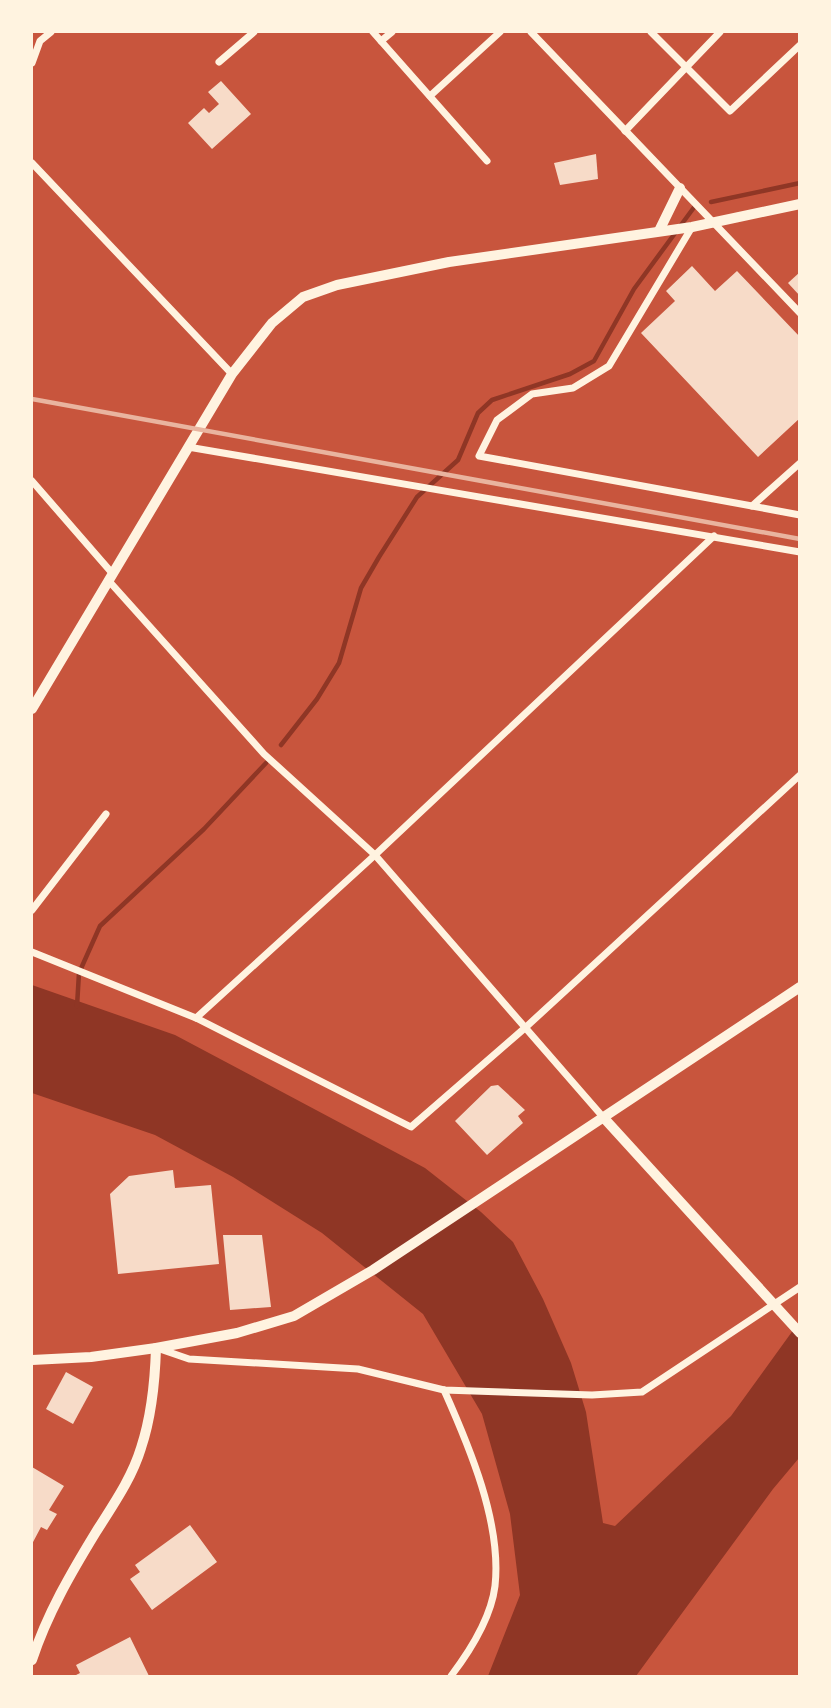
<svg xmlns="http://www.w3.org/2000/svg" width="831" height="1708" viewBox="0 0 831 1708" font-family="'Archivo Narrow',sans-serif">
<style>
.water{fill:#8f3625}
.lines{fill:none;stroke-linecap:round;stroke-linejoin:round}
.stream{stroke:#8f3625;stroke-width:4.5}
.building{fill:#f7dbc8}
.minor{stroke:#fff3e0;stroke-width:7}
.tertiary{stroke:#fff3e0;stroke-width:10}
.rail{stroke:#e9b49f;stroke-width:4.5}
</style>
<rect width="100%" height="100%" fill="#c8553d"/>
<polygon class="water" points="32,985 175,1035 425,1168 481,1212 513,1242 543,1299 571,1363 586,1412 603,1523 615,1526 731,1416 799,1322 799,1458 773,1489 636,1676 488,1676 520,1595 510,1514 482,1414 423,1314 322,1233 233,1177 155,1135 32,1093"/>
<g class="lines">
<g class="stream">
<polyline points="711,202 800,183"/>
<polyline points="281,745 317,699 339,663 361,588 379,557 417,497 458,460 478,413 492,400 570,374 594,361 634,289 695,206"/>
<polyline points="77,1006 79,973 100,926 204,829 266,763"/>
</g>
</g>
<g class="building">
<polygon points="221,81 251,114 212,149 188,123 204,108 209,113 219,104 208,92"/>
<polygon points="596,154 598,179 560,185 554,163"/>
<polygon points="692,266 715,291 737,271 800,337 800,418 758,457 641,333 675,301 666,291"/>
<polygon points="800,272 800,296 788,283"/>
<polygon points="498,1085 525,1110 518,1116 523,1123 487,1155 455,1121 491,1086"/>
<polygon points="173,1170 175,1188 211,1185 219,1264 118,1274 110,1194 129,1176"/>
<polygon points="223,1235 262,1235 271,1307 230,1310"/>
<polygon points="66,1372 93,1387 73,1424 46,1409"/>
<polygon points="32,1467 64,1486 49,1510 57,1514 47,1530 41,1527 32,1544"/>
<polygon points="190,1525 217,1562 152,1610 130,1579 140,1572 135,1565"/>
<polygon points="130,1637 149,1676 74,1676 80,1673 76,1665"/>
</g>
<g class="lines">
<g class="minor">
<polyline points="373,32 487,161"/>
<polyline points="531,32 800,313"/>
<polyline points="651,32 730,111 800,45"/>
<polyline points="381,41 392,32"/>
<polyline points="219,62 254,32"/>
<polyline points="32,63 40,41 51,32"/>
<polyline points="430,96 500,32"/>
<polyline points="625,131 720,32"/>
<polyline points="32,163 232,374"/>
<polyline points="692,227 609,366 573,388 532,394 497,420 479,456 752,506 800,463"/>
<polyline points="188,447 800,552"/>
<polyline points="32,481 112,573"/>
<polyline points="752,506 800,515"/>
<polyline points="108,580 264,754 375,855 603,1117"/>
<polyline points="32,910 106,814"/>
<polyline points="32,952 196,1018 411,1127 526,1027 800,775"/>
<polyline points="196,1018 375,855 714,536"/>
<polyline points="157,1348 189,1359 358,1369 444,1390 592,1395 642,1392 800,1287"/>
<path d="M444,1390C469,1446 502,1523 495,1586C491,1618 470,1651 451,1676"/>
</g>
<g class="tertiary">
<polyline points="659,231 680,188"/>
<polyline points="32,709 232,374 272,323 303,297 337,285 449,262 692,227 800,204"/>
<polyline points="603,1117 800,1333"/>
<polyline points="32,1360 91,1357 156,1348 237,1333 294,1316 373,1270 800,987"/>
<path d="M32,1660C47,1614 71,1573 96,1532C113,1505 132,1478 141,1448C152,1415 155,1382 156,1348"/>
</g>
<polyline class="rail" points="32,399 800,539"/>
</g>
<rect width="831" height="1708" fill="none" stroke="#fff3e0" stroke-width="66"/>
</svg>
